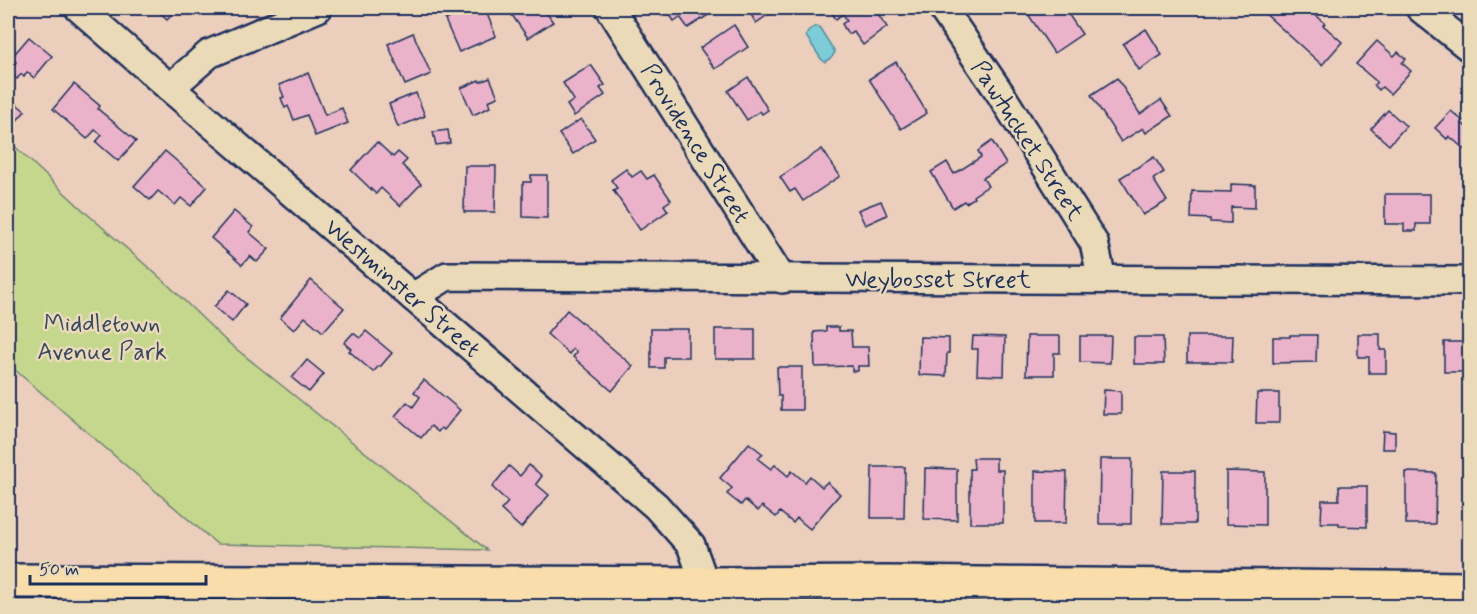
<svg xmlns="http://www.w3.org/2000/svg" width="1477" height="614" viewBox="0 0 1477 614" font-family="Mynerve,sans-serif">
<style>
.green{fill:#c4d78c;stroke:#708375;stroke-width:1.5}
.water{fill:#7ccdd7;stroke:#558ea7;stroke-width:1.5}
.building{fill:#ebb3c9;stroke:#1b2f5e;stroke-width:1.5}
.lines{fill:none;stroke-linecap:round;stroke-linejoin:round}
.street-casing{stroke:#1b2f5e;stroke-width:32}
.primary-casing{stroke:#1b2f5e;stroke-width:38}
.street{stroke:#ebdab7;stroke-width:27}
.primary{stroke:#f9deab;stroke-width:33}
.labels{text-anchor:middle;stroke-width:5;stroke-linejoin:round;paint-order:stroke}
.street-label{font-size:24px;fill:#1b2f5e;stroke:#ebdab7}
.park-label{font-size:24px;fill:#344865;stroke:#ebdab7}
</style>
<rect width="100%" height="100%" fill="#ebcebc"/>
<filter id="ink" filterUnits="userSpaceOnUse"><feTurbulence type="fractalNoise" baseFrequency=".0167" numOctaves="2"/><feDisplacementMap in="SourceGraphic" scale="12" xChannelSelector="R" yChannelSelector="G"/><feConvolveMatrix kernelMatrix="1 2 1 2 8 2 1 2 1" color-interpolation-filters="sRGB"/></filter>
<g filter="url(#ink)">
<polygon class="green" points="8,140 85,212 165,282 225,340 487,550 217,544 8,364"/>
<polygon class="water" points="816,26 819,27 835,52 832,57 825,62 821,59 806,36 809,30"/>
<g class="building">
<polygon points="149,8 178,8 167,19 156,9 154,12"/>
<polygon points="507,8 543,8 553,22 528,38"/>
<polygon points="674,8 706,8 710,14 688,28 680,17 674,21 670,15 676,11"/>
<polygon points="758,8 773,8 775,10 756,23 750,13"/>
<polygon points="828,8 874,8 887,27 863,45 853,31 848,34 842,24 847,20 843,14 836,19"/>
<polygon points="1024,8 1064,8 1082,34 1054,53"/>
<polygon points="1263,8 1307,8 1325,23 1323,25 1342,42 1322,65 1261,10"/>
<polygon points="470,9 472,14 485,9 496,36 459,52 445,20"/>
<polygon points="734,25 748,47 715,69 700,48"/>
<polygon points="1146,29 1162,55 1139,70 1123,44"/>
<polygon points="413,33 431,74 405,85 388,44"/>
<polygon points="29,37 52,56 34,78 27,72 24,77 21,74 17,79 8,72 16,62 11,58"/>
<polygon points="1377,41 1394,56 1398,52 1406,59 1402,63 1411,71 1390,94 1382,87 1379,90 1374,85 1377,82 1356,64"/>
<polygon points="896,62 927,113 901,129 869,79"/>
<polygon points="591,65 605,85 600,88 605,95 574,116 567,105 574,100 563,83"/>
<polygon points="308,73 325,115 342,108 348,123 315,136 307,115 294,120 288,106 285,108 281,98 284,97 279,85"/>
<polygon points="748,77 768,110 762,114 760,111 747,120 728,91"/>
<polygon points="490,78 498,97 488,101 490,107 473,115 461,88 479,80 480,82"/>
<polygon points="1117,78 1140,114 1161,100 1172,116 1146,133 1143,128 1121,142 1091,95"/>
<polygon points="74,84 100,106 98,109 136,141 118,161 96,142 102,135 95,130 87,139 53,109"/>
<polygon points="416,93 425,116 398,127 389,104"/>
<polygon points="14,102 25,111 8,131 8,110"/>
<polygon points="1388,110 1406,126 1389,145 1371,129"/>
<polygon points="1451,111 1463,121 1461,122 1467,128 1470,125 1470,154 1449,136 1447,139 1435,128"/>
<polygon points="581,119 595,139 573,154 559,134"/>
<polygon points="448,130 450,143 436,145 433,132"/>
<polygon points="992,141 1006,164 983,178 988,186 973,196 974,198 966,203 964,201 953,208 931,172 947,162 954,174 981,157 978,151"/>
<polygon points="377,142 393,157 398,152 407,160 402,165 421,184 400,206 381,188 376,194 351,170"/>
<polygon points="822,149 840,176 803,201 795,189 790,192 780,177"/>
<polygon points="165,151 207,187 191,206 181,198 175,205 158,191 150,200 134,186"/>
<polygon points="1154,157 1164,172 1153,179 1167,201 1143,215 1120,178"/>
<polygon points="465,166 496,166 495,212 464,212"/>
<polygon points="626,169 632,177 641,171 647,179 654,175 671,200 664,205 668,211 640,230 613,190 617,188 611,180"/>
<polygon points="531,175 547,175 547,218 523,217 523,182 531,182"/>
<polygon points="1231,184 1255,185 1255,208 1231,207 1231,223 1210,222 1210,219 1191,218 1192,191 1231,192"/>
<polygon points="1385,194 1430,194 1430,224 1416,224 1416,231 1404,231 1404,224 1385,224"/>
<polygon points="881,201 887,215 865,225 858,210"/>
<polygon points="234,211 253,227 249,232 269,249 257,262 250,256 242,265 211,238"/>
<polygon points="311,280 344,308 323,332 305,317 294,330 280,318"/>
<polygon points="229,290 246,304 232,322 214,307"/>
<polygon points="567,310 633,366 612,391 573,357 577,352 573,349 569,354 547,334"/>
<polygon points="826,327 839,327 839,331 851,331 852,347 868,347 869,366 858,366 858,371 852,371 852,366 815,367 814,332 826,331"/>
<polygon points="651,329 688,329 688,357 664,357 664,368 651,368"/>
<rect x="715" y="329" width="40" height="30"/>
<polygon points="366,331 392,353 380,367 379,366 373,372 349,351 351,349 344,343 353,333 360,338"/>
<polygon points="1358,334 1380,334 1380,350 1386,350 1386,373 1369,373 1369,357 1358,357"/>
<polygon points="1290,335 1317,335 1316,362 1273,363 1273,337 1290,337"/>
<polygon points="973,336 1005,337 1004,376 977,375 978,349 972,349"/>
<polygon points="1027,336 1060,336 1060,353 1054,353 1054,375 1026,375"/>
<polygon points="1080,336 1111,336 1110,363 1080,362"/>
<polygon points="1187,336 1233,336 1232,362 1187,362"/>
<polygon points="920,337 949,338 949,353 947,353 946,376 919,375"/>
<polygon points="1134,337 1163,337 1164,364 1134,364"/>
<rect x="1444" y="342" width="26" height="30"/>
<polygon points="307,360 324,374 309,392 292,378"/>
<polygon points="777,367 802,367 802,410 781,410 781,396 778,396"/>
<polygon points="424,380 460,410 444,430 441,428 438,432 431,426 421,438 395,416 407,402 413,407 420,397 414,392"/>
<polygon points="1104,390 1121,391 1121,414 1103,414"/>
<polygon points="1257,393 1279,393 1279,423 1256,423"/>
<polygon points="1383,431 1395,432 1395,449 1382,449"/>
<polygon points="749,443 763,454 758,459 771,469 775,465 788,476 792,471 805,482 810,476 822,487 827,482 840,494 810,529 797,518 793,523 780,512 776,517 762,506 758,511 745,500 741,505 727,494 732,488 720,478"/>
<polygon points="973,458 996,458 996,470 1003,470 1003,523 970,523 970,469 974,469"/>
<polygon points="1100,459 1132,459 1131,524 1099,524"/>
<polygon points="529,465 542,476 536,484 549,495 521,528 501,510 508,502 492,487 509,466 520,476"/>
<polygon points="872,467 905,467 904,518 871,518"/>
<polygon points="925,468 957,469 957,520 924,519"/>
<polygon points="1035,471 1067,472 1066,523 1035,523"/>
<polygon points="1163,471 1195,471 1195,524 1162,524"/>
<polygon points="1226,471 1265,472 1265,525 1226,524"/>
<polygon points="1406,472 1436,473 1435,524 1406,524"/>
<polygon points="1339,486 1367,486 1367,527 1339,526 1339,523 1321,523 1322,500 1339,500"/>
</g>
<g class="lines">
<g class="street-casing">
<g id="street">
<polyline points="79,8 170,88 656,506 691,545 705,584"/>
<polyline points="610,8 782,279"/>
<polyline points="942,8 1000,93 1094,243 1102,279"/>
<polyline points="1420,8 1470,48"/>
<polyline points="170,88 209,54 318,8"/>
<path d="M413,297L447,276C788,279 1129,279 1470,281"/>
<polyline points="245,581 247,606"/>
<polyline points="888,606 888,583"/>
</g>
</g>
<g class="primary-casing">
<polyline id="primary" points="8,581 705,584 888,583 1470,589"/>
</g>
<use href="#street" class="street"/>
<use href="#primary" class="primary"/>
</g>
</g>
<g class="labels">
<g class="street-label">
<text transform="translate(1028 140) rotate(57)" y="8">Pawtucket Street</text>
<text transform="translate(696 143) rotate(58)" y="8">Providence Street</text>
<text x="938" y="287">Weybosset Street</text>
<text transform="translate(403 288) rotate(41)" y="8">Westminster Street</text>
</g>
<g class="park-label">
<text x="102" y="331">Middletown<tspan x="102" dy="28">Avenue Park</tspan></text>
</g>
</g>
<rect width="1477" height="614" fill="none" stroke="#ebdab7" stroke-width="30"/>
<rect x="15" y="15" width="1447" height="584" fill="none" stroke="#1b2f5e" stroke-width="2" filter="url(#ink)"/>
<path d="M30 575v9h176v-9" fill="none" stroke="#1b2f5e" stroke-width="3"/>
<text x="39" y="575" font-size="18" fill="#1b2f5e" stroke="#ebdab7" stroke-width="4.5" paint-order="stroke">50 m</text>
</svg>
